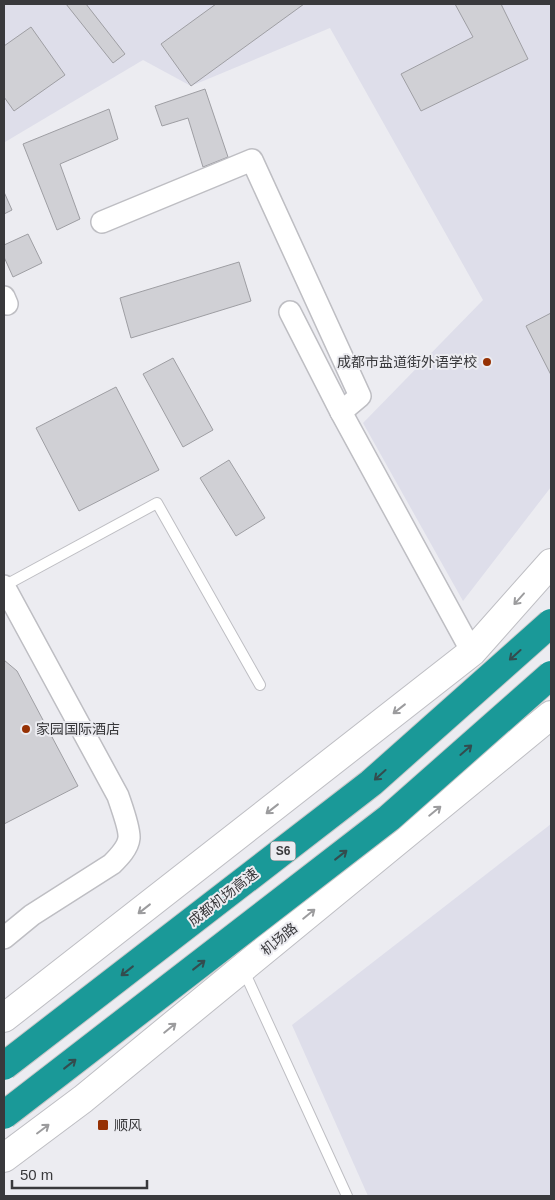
<svg xmlns="http://www.w3.org/2000/svg" width="555" height="1200" viewBox="0 0 555 1200" font-family="Arial,'Noto Sans SC',sans-serif">
<style>
.built{fill:#dedeea}
.building{fill:#d0d0d5;stroke:#9e9ea3}
.lines{fill:none;stroke-linecap:round;stroke-linejoin:round}
.lane-casing{stroke:#bebec3;stroke-width:12}
.street-casing{stroke:#bebec3;stroke-width:24}
.secondary-casing{stroke:#bebec3;stroke-width:30}
.lane{stroke:#fff;stroke-width:10}
.street{stroke:#fff;stroke-width:21}
.secondary{stroke:#fff;stroke-width:28}
.highway-bridge-casing{stroke:#c8c8c8;stroke-width:30;stroke-linecap:butt}
.highway-bridge{stroke:#1a9998;stroke-width:28}
.oneway{stroke:#9c9c9e}
.oneway2{stroke:#334c4e}
.poi-dot{fill:#963104;stroke:#ececf1;stroke-width:2}
.labels{text-anchor:middle;stroke-width:4;stroke-linejoin:round;paint-order:stroke}
.shield{fill:#ececf1;stroke:#6f6f72;stroke-width:1}
.shield-label{font-size:12px;font-weight:bold;fill:#39393c}
.poi-label{font-size:14px;fill:#39393c;stroke:#ececf1;text-anchor:start}
.street-label{font-size:14px;fill:#39393c;stroke:#ececf1}
</style>
<rect width="100%" height="100%" fill="#ececf1"/>
<g class="built">
<polygon points="4,4 551,4 551,487 463,601 363,423 483,300 330,28 191,86 143,60 5,142 4,141"/>
<polygon points="551,824 551,1196 368,1196 292,1025"/>
</g>
<g class="building">
<polygon points="66,4 86,4 125,54 113,63"/>
<polygon points="216,4 304,4 191,86 161,44"/>
<polygon points="455,4 501,4 528,59 421,111 401,74 473,37"/>
<polygon points="31,27 65,75 14,111 4,97 4,46"/>
<polygon points="205,89 228,157 203,167 188,118 162,126 155,106"/>
<polygon points="109,109 118,139 60,164 80,219 57,230 23,144"/>
<polygon points="4,192 12,210 4,214"/>
<polygon points="28,234 42,263 13,277 4,257 4,245"/>
<polygon points="239,262 251,301 131,338 120,298"/>
<polygon points="551,313 551,375 526,326"/>
<polygon points="173,358 213,430 183,447 143,374"/>
<polygon points="116,387 159,470 79,511 36,428"/>
<polygon points="229,460 265,518 236,536 200,478"/>
<polygon points="4,660 17,671 78,786 4,824"/>
</g>
<g class="lines">
<g class="lane-casing">
<g id="lane">
<polyline points="4,586 157,503 260,685"/>
<polyline points="243,969 347,1196"/>
</g>
</g>
<g class="street-casing">
<g id="street">
<polyline points="102,222 252,160 360,396 341,412"/>
<polyline points="4,297 7,304"/>
<polyline points="290,312 341,412 472,652"/>
<path d="M4,586L118,796C121,805 130,829 129,838C128,848 119,857 112,864L32,915L4,938"/>
</g>
</g>
<g class="secondary-casing">
<g id="secondary">
<polyline points="4,1018 472,652 551,563"/>
<polyline points="4,1158 83,1099 551,715"/>
</g>
</g>
<use href="#lane" class="lane"/>
<use href="#street" class="street"/>
<use href="#secondary" class="secondary"/>
<g class="highway-bridge-casing">
<g id="highway-bridge">
<polyline points="4,1066 371,783 551,623"/>
<polyline points="4,1115 389,818 551,675"/>
</g>
</g>
<use href="#highway-bridge" class="highway-bridge"/>
</g>
<defs><path id="oneway-shaft" d="M-6 0H5M1.5-3L5.5 0L1.5 3" fill="none" stroke-width="1.6" stroke-linecap="round" stroke-linejoin="round" transform="scale(1.25)"/></defs>
<g class="oneway">
<use href="#oneway-shaft" transform="translate(519 599) rotate(132)"/>
<use href="#oneway-shaft" transform="translate(399 709) rotate(142)"/>
<use href="#oneway-shaft" transform="translate(272 809) rotate(142)"/>
<use href="#oneway-shaft" transform="translate(435 811) rotate(-39)"/>
<use href="#oneway-shaft" transform="translate(144 909) rotate(142)"/>
<use href="#oneway-shaft" transform="translate(309 914) rotate(-39)"/>
<use href="#oneway-shaft" transform="translate(170 1028) rotate(-39)"/>
<use href="#oneway-shaft" transform="translate(43 1129) rotate(-37)"/>
</g>
<g class="oneway2">
<use href="#oneway-shaft" transform="translate(515 655) rotate(138)"/>
<use href="#oneway-shaft" transform="translate(466 750) rotate(-41)"/>
<use href="#oneway-shaft" transform="translate(380 775) rotate(138)"/>
<use href="#oneway-shaft" transform="translate(341 855) rotate(-38)"/>
<use href="#oneway-shaft" transform="translate(199 965) rotate(-38)"/>
<use href="#oneway-shaft" transform="translate(127 971) rotate(142)"/>
<use href="#oneway-shaft" transform="translate(70 1064) rotate(-38)"/>
</g>
<g class="poi-dot">
<circle cx="487" cy="362" r="5"/>
<circle cx="26" cy="729" r="5"/>
<rect x="97" y="1119" width="12" height="12" rx="2.5"/>
</g>
<g class="labels">
<rect class="shield" x="270.5" y="841.5" width="25" height="19" rx="4"/>
<g class="shield-label">
<text x="283" y="855">S6</text>
</g>
<g class="poi-label">
<text x="477" y="367" text-anchor="end">成都市盐道街外语学校</text>
<text x="36" y="734">家园国际酒店</text>
<text x="114" y="1130">顺风</text>
</g>
<g class="street-label">
<text transform="translate(223 897) rotate(-38)" y="5">成都机场高速</text>
<text transform="translate(279 939) rotate(-39)" y="5">机场路</text>
</g>
</g>
<rect width="555" height="1200" fill="none" stroke="#39393c" stroke-width="10"/>
<path d="M12 1180v8h135v-8" fill="none" stroke="#39393c" stroke-width="2.5"/>
<text x="20" y="1180" font-size="15" fill="#39393c" stroke="#ececf1" stroke-width="4" paint-order="stroke">50 m</text>
</svg>
